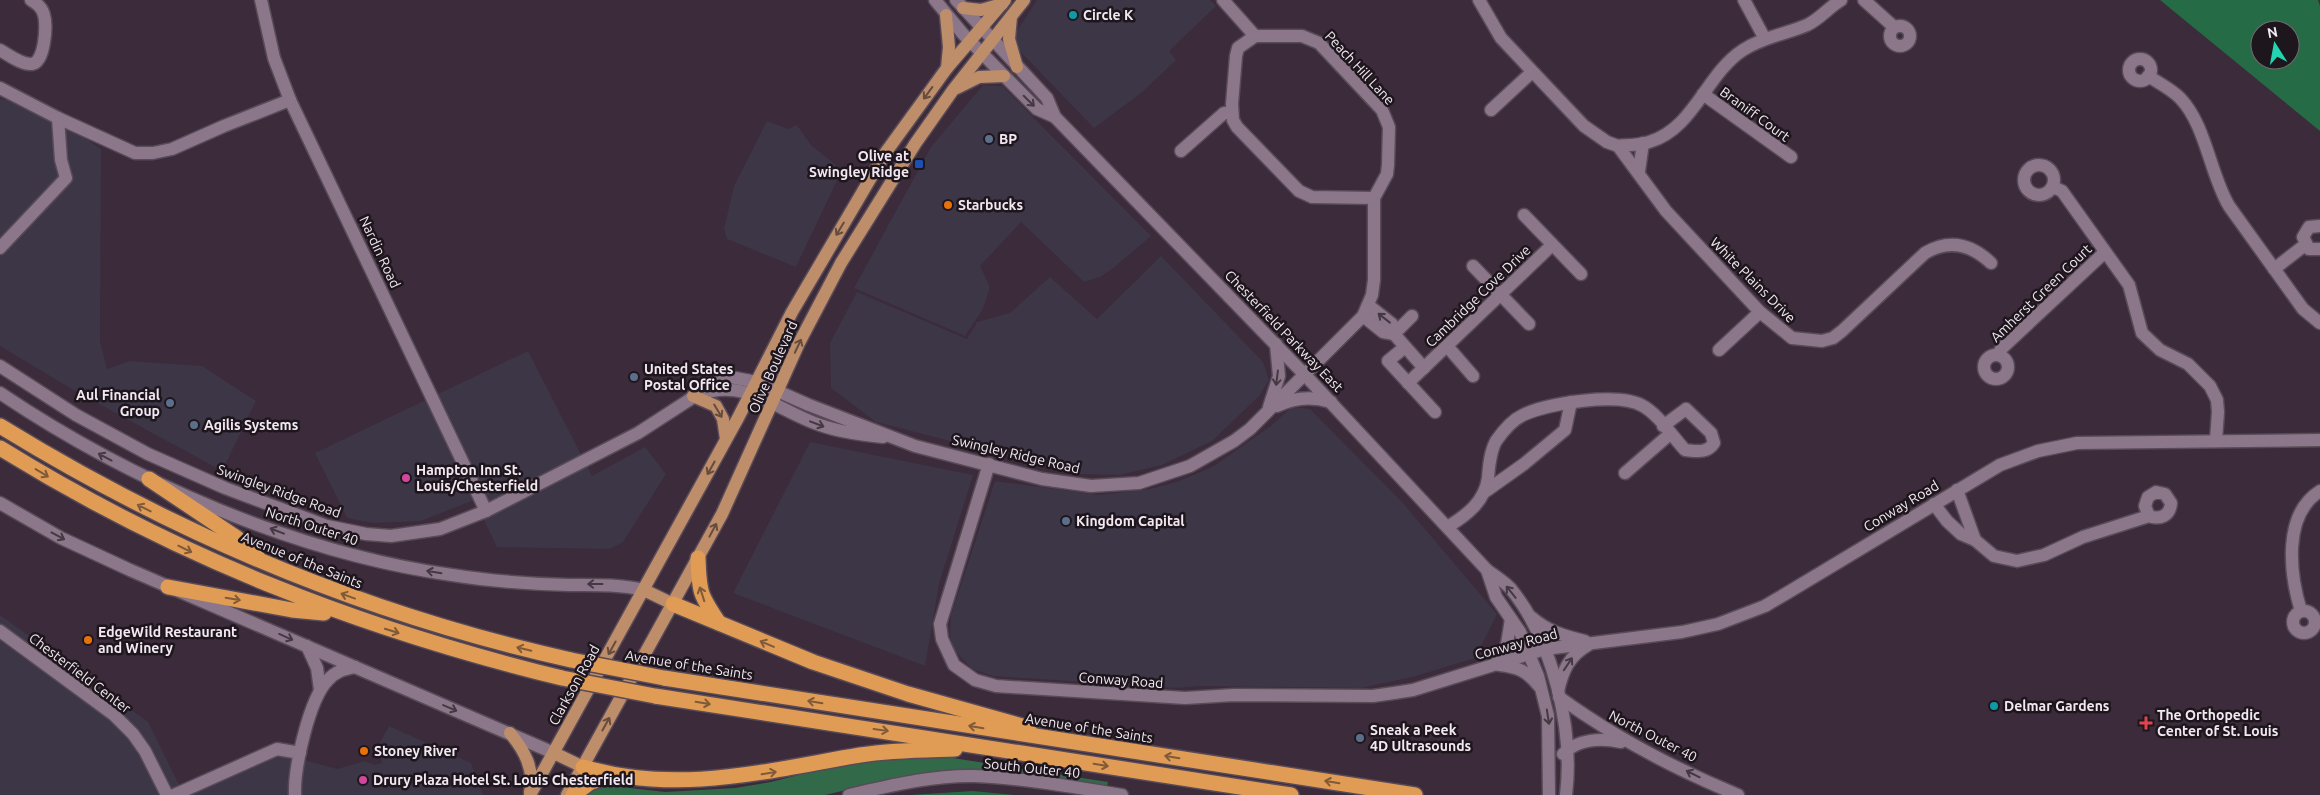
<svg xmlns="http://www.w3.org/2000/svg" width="2320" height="795" viewBox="0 0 2320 795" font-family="Ubuntu,sans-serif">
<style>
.commercial{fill:#3c3646}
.green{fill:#316949}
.forest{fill:#246b46;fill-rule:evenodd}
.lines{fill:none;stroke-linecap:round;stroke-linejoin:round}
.minor-casing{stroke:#584a57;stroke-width:15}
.major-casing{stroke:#584a57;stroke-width:15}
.highway-casing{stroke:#584a57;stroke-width:18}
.minor{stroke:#8b7789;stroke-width:12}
.major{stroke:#be8d69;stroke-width:12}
.highway{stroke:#e09c54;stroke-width:15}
.highway-bridge-casing{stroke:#584a57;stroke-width:18;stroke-linecap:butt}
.highway-bridge{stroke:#e09c54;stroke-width:15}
.oneway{stroke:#664c3f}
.oneway2{stroke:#443843}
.oneway3{stroke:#7f5938}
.culture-dot{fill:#0f9aa8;stroke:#1e161d;stroke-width:2}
.service-dot{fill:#5c6f8a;stroke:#1e161d;stroke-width:2}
.transit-dot{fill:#1a4fb4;stroke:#1e161d;stroke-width:2}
.food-dot{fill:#e8710a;stroke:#1e161d;stroke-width:2}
.hotel-dot{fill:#d1479c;stroke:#1e161d;stroke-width:2}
.health-dot{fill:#e0444e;stroke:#1e161d;stroke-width:2}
.labels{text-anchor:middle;stroke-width:5;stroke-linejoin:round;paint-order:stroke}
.poi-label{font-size:14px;font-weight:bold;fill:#f3e8f2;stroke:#1e161d;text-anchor:start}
.street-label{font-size:14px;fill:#f3e8f2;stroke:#1e161d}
</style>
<rect width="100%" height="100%" fill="#3c2b3a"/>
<g class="commercial">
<polygon points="1037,0 1210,0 1216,6 1169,51 1176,60 1141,93 1094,128 1016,47 1017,31"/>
<polygon points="983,85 1002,86 1151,236 1112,269 1100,277 1084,282 1021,222 980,266 990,287 983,309 965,336 854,288 931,147"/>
<polygon points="0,99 18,102 53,116 101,149 100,341 107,369 130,361 202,366 256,401 222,471 70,388 0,346"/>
<polygon points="767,121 788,129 797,125 811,145 842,170 796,267 727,239 724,229 734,186"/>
<polygon points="1161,256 1263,362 1269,380 1259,396 1212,441 1162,465 1120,475 1078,474 876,422 831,388 830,343 857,292 967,339 977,322 1010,313 1050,277 1097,319"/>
<polygon points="528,351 592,476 645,447 666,474 623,542 609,549 497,547 474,500 421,521 374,523 347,518 315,453"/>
<polygon points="1292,407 1310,409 1402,502 1497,614 1475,658 1416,676 1361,688 1201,686 1175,688 993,676 972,669 954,650 950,636 951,615 995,481 1099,495 1150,489 1177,482 1214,466 1272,425"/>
<polygon points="810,442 973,475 939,584 925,666 733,593"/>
<polygon points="0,615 148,722 184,795 0,795"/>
<polygon points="389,726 471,763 483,795 187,795 276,755 286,755 337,769 365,761 374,765 382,763 378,746"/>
</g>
<polygon class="green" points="946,757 1108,782 1107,786 1024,775 876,783 825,795 584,795 593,787 604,785 665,792 735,788 771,782 850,762 884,758"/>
<g class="forest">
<path d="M2160,0H2318L2320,6V131ZM2260,30H2290V60H2260Z"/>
<polygon points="973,791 1014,795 910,795"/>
</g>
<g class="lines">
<g class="minor-casing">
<g id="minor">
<polyline points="261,0 274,58 290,100 486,511"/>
<path d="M935,0L963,34L1037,109L1055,117L1305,375L1487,570C1495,576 1505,582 1511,589C1553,641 1574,730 1566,795"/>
<polyline points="956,0 1047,98 1055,117"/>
<path d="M1479,0L1501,38L1584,126L1607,142L1618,146L1666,211L1760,312L1792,338L1822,341L1833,338L1842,331L1925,253C1949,239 1971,244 1991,263"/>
<polyline points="1744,0 1765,39"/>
<polyline points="1864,0 1894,27"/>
<circle cx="1900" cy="36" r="10"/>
<polyline points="1255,36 1238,48 1236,56 1232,104 1233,120 1237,127 1299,191 1312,197 1374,198"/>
<path d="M0,50C9,55 22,65 32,64C45,62 47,25 44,15C42,7 37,4 31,0"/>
<circle cx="2140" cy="70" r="11"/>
<path d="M2148,76C2159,83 2171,89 2180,98C2206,125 2210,174 2229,206L2303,309L2320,323"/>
<polyline points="0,88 58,118 61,160 66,178 0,248"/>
<polyline points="1703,94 1791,157"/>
<polyline points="1491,110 1532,72"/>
<polyline points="58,118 135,153 153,153 172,149 224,126 290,100"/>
<path d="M1618,146C1628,145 1640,145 1649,142C1694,129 1706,74 1743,50C1763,37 1786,34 1807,25C1820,19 1829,7 1841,0"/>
<polyline points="1181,151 1224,113 1232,113"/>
<circle cx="2039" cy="180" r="15"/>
<polyline points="1639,171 1643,143"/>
<polyline points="2053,187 2062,191 2129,285 2142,333 2160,350 2188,364 2210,386 2217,400 2218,412 2216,440"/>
<polyline points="1524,215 1581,274"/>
<polyline points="2320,226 2309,227 2303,237 2309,249 2320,249"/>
<polyline points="1473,266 1529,324"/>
<polyline points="2274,269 2305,245"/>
<polyline points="1368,305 1392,324 1394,334 1424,368"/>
<polyline points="1363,316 1383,332 1394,334"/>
<polyline points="1394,334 1412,316"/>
<polyline points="1447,346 1473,376"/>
<polyline points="1405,347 1388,361 1435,412"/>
<polyline points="1719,350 1760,312"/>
<polyline points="1998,355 2001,349 2105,252"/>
<circle cx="1996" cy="367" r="12"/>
<polyline points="0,366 76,415 148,454 225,488 327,526 366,534 391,536 440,529 486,511 638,433 689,400 711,382 730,377 757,382 809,405 915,446 1042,479 1091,486 1139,483 1190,466 1234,441 1250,429 1363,316 1372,295 1374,280 1374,198 1387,174 1388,165 1389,127 1382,110 1319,43 1302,36 1255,36 1223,0"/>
<polyline points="1408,383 1552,245"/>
<path d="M0,393C131,481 295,553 452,575C490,581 530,584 569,585C594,585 618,584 644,590"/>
<path d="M698,395C746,377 776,410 820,425C840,432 862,435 883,437"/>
<path d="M1277,406C1295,397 1312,396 1331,402"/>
<polyline points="1269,407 1279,376 1276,344"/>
<polyline points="989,464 940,624 942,639 954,665 975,680 996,686 1185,698 1234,695 1373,696 1394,693 1413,690 1545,649 1682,632 1718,624 1765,606 1787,593 2000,465 2038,451 2077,443 2320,440"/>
<polyline points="1625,473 1670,434"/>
<polyline points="1957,490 1975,540"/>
<polyline points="1486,491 1524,464 1565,430 1571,402"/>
<polyline points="0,503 61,538 130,570 554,753"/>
<path d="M1934,504L1947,521L1961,534L1975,540L1994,556L2017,561L2044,555L2083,537L2149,516C2160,520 2170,516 2171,503L2165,494L2156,492L2148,497L2145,506L2149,516"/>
<path d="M1449,526C1467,515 1485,501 1488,478C1489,466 1490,452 1496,441C1503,431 1512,420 1523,415C1548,403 1619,392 1643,406C1659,415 1672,436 1685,450C1696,451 1707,454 1714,443L1711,433L1686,409L1663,426"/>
<polyline points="1487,570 1496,597 1520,632 1538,676 1548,716 1549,795"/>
<circle cx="2304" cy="622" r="11"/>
<path d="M2301,611C2290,575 2282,515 2320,491"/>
<path d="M1531,617C1547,631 1564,636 1585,641"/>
<polyline points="0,631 114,715 133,734 145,751 167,795"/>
<polyline points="307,646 317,668 320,690"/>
<polyline points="1496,664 1507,644 1511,619"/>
<path d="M1499,665C1518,667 1527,671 1539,686"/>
<path d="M1558,691C1563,670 1569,656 1588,645"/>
<path d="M1559,697C1614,737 1675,769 1738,795"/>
<path d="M1563,754C1578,739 1601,738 1621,742"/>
<polyline points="174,795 277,749 300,753"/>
<path d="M295,795C294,768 309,699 328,680C336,671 344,669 355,667"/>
<path d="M849,795C889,786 933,775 974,776C1024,778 1073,787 1122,795"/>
</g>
</g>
<g class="major-casing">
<g id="major">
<polyline points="963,8 981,10 1002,4"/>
<polyline points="946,15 949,47 947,68"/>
<polyline points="1011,17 1009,39 1017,67"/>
<polyline points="957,88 979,77 1004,76"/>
<polyline points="693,396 716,406 723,419 726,439"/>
<polyline points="644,590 673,604"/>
<path d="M510,733C524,750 535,769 530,792"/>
<polyline points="554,753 583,767"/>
<polyline points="530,795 738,418 792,312 886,152 947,68 1005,0"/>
<polyline points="567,795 722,514 799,343 841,263 915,144 953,90 1024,0"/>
</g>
</g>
<g class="highway-casing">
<g id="highway">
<path d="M0,426C177,535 368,615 571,660"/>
<path d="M0,448C176,557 361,629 562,678"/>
<polyline points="149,479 237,538 257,556"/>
<path d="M698,558C699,592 700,595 719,623"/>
<polyline points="168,587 292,610 324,613"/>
<polyline points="673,604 813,662 908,694 1029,728"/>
<polyline points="664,678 1415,795"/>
<polyline points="655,696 1291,795"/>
<path d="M583,767C678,795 765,771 860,755C891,750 923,750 955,749"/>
<polyline points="573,795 591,782 609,777"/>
</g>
</g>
<use href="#minor" class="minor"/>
<use href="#major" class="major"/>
<use href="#highway" class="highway"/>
<g class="highway-bridge-casing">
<g id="highway-bridge">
<polyline points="571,660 664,678"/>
<polyline points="562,678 655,696"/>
</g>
</g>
<use href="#highway-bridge" class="highway-bridge"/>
</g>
<defs><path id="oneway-shaft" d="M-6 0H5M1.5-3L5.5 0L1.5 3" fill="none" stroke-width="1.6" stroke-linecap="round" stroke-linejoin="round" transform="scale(1.25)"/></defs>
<g class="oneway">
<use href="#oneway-shaft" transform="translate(928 93) rotate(126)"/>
<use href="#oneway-shaft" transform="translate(840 229) rotate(121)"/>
<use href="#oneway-shaft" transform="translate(798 346) rotate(-65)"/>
<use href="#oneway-shaft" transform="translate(718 411) rotate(59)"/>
<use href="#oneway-shaft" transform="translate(711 468) rotate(119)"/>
<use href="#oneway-shaft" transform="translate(713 530) rotate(-62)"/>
<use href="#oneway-shaft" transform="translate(612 648) rotate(119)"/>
<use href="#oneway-shaft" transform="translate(606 724) rotate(-61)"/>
</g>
<g class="oneway2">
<use href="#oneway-shaft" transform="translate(1029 101) rotate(45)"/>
<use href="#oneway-shaft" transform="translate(1384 318) rotate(-142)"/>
<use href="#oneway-shaft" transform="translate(1277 378) rotate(97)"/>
<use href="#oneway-shaft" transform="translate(817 424) rotate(21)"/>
<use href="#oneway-shaft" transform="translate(105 457) rotate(-152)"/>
<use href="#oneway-shaft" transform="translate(277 531) rotate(-159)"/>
<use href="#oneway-shaft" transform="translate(58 536) rotate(28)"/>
<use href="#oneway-shaft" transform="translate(434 572) rotate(-171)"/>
<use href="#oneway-shaft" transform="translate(595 584) rotate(180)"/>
<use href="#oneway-shaft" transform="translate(1511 592) rotate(-129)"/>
<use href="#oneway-shaft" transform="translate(286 637) rotate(24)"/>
<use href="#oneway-shaft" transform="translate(1568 664) rotate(-56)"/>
<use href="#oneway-shaft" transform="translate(450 708) rotate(23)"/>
<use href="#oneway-shaft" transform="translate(1548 717) rotate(81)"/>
<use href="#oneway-shaft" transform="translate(1693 774) rotate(-154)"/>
</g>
<g class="oneway3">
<use href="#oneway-shaft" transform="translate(42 473) rotate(31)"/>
<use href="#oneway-shaft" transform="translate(144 508) rotate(-153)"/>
<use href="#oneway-shaft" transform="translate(185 549) rotate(26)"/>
<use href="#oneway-shaft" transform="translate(702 594) rotate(-108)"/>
<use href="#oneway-shaft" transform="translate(348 596) rotate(-160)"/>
<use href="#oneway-shaft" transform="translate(233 599) rotate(10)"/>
<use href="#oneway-shaft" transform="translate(392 631) rotate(17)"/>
<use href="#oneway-shaft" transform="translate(767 644) rotate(-157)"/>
<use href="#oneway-shaft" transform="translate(524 649) rotate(-166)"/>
<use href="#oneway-shaft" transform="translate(815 702) rotate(-171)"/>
<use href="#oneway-shaft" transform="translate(703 703) rotate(9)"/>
<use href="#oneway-shaft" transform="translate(976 727) rotate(-171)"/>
<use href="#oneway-shaft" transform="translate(881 730) rotate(8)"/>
<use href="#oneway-shaft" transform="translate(1172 757) rotate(-171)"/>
<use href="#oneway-shaft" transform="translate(1101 765) rotate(9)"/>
<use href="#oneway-shaft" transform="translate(769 773) rotate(-10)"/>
<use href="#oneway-shaft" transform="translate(1332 782) rotate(-171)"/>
</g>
<g class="culture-dot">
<circle cx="1073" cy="15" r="5"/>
<circle cx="1994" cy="706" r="5"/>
</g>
<g class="service-dot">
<circle cx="989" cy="139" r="5"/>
<circle cx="634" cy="377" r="5"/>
<circle cx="170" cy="403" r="5"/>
<circle cx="194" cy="425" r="5"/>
<circle cx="1066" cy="521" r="5"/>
<circle cx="1360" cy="738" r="5"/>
</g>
<rect class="transit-dot" x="914" y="159" width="10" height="10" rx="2.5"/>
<g class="food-dot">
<circle cx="948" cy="205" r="5"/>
<circle cx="88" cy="640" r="5"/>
<circle cx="364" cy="751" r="5"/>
</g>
<g class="hotel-dot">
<circle cx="406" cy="478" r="5"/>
<circle cx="363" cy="780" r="5"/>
</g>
<path class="health-dot" d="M2143.5 715.5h5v5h5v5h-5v5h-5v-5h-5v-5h5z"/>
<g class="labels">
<g class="poi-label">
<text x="1083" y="20">Circle K</text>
<text x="999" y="144">BP</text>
<text x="909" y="161" text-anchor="end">Olive at<tspan x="909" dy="16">Swingley Ridge</tspan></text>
<text x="958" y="210">Starbucks</text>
<text x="644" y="374">United States<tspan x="644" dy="16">Postal Office</tspan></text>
<text x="160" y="400" text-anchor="end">Aul Financial<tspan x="160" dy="16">Group</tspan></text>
<text x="204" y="430">Agilis Systems</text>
<text x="416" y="475">Hampton Inn St.<tspan x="416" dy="16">Louis/Chesterfield</tspan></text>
<text x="1076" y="526">Kingdom Capital</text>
<text x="98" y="637">EdgeWild Restaurant<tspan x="98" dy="16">and Winery</tspan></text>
<text x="2004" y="711">Delmar Gardens</text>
<text x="2157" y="720">The Orthopedic<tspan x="2157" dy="16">Center of St. Louis</tspan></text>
<text x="1370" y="735">Sneak a Peek<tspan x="1370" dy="16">4D Ultrasounds</tspan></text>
<text x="374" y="756">Stoney River</text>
<text x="373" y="785">Drury Plaza Hotel St. Louis Chesterfield</text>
</g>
<g class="street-label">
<text transform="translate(1360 68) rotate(47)" y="5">Peach Hill Lane</text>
<text transform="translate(1755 114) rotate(36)" y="5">Braniff Court</text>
<text transform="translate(380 252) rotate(65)" y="5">Nardin Road</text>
<text transform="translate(1753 280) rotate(45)" y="5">White Plains Drive</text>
<text transform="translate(2041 293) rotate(-44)" y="5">Amherst Green Court</text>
<text transform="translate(1478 296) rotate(-44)" y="5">Cambridge Cove Drive</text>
<text transform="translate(1284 331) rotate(46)" y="5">Chesterfield Parkway East</text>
<text transform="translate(773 367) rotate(-66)" y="5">Olive Boulevard</text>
<text transform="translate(1016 454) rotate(13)" y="5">Swingley Ridge Road</text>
<text transform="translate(279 491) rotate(20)" y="5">Swingley Ridge Road</text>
<text transform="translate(1901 506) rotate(-31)" y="5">Conway Road</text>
<text transform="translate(312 526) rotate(18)" y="5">North Outer 40</text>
<text transform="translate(302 560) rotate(22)" y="5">Avenue of the Saints</text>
<text transform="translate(1516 644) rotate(-15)" y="5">Conway Road</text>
<text transform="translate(689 665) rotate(9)" y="5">Avenue of the Saints</text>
<text transform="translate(80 673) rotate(37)" y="5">Chesterfield Center</text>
<text transform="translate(1121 680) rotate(4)" y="5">Conway Road</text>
<text transform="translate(574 685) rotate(-61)" y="5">Clarkson Road</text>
<text transform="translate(1089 728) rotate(9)" y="5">Avenue of the Saints</text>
<text transform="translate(1653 736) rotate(27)" y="5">North Outer 40</text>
<text transform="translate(1032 768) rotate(6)" y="5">South Outer 40</text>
</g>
</g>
<g transform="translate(2275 45) rotate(349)"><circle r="24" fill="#1e161d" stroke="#736a72"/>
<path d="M0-4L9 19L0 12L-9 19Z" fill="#20d5b0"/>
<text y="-8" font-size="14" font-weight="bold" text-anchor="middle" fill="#f3e8f2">N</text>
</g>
</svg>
